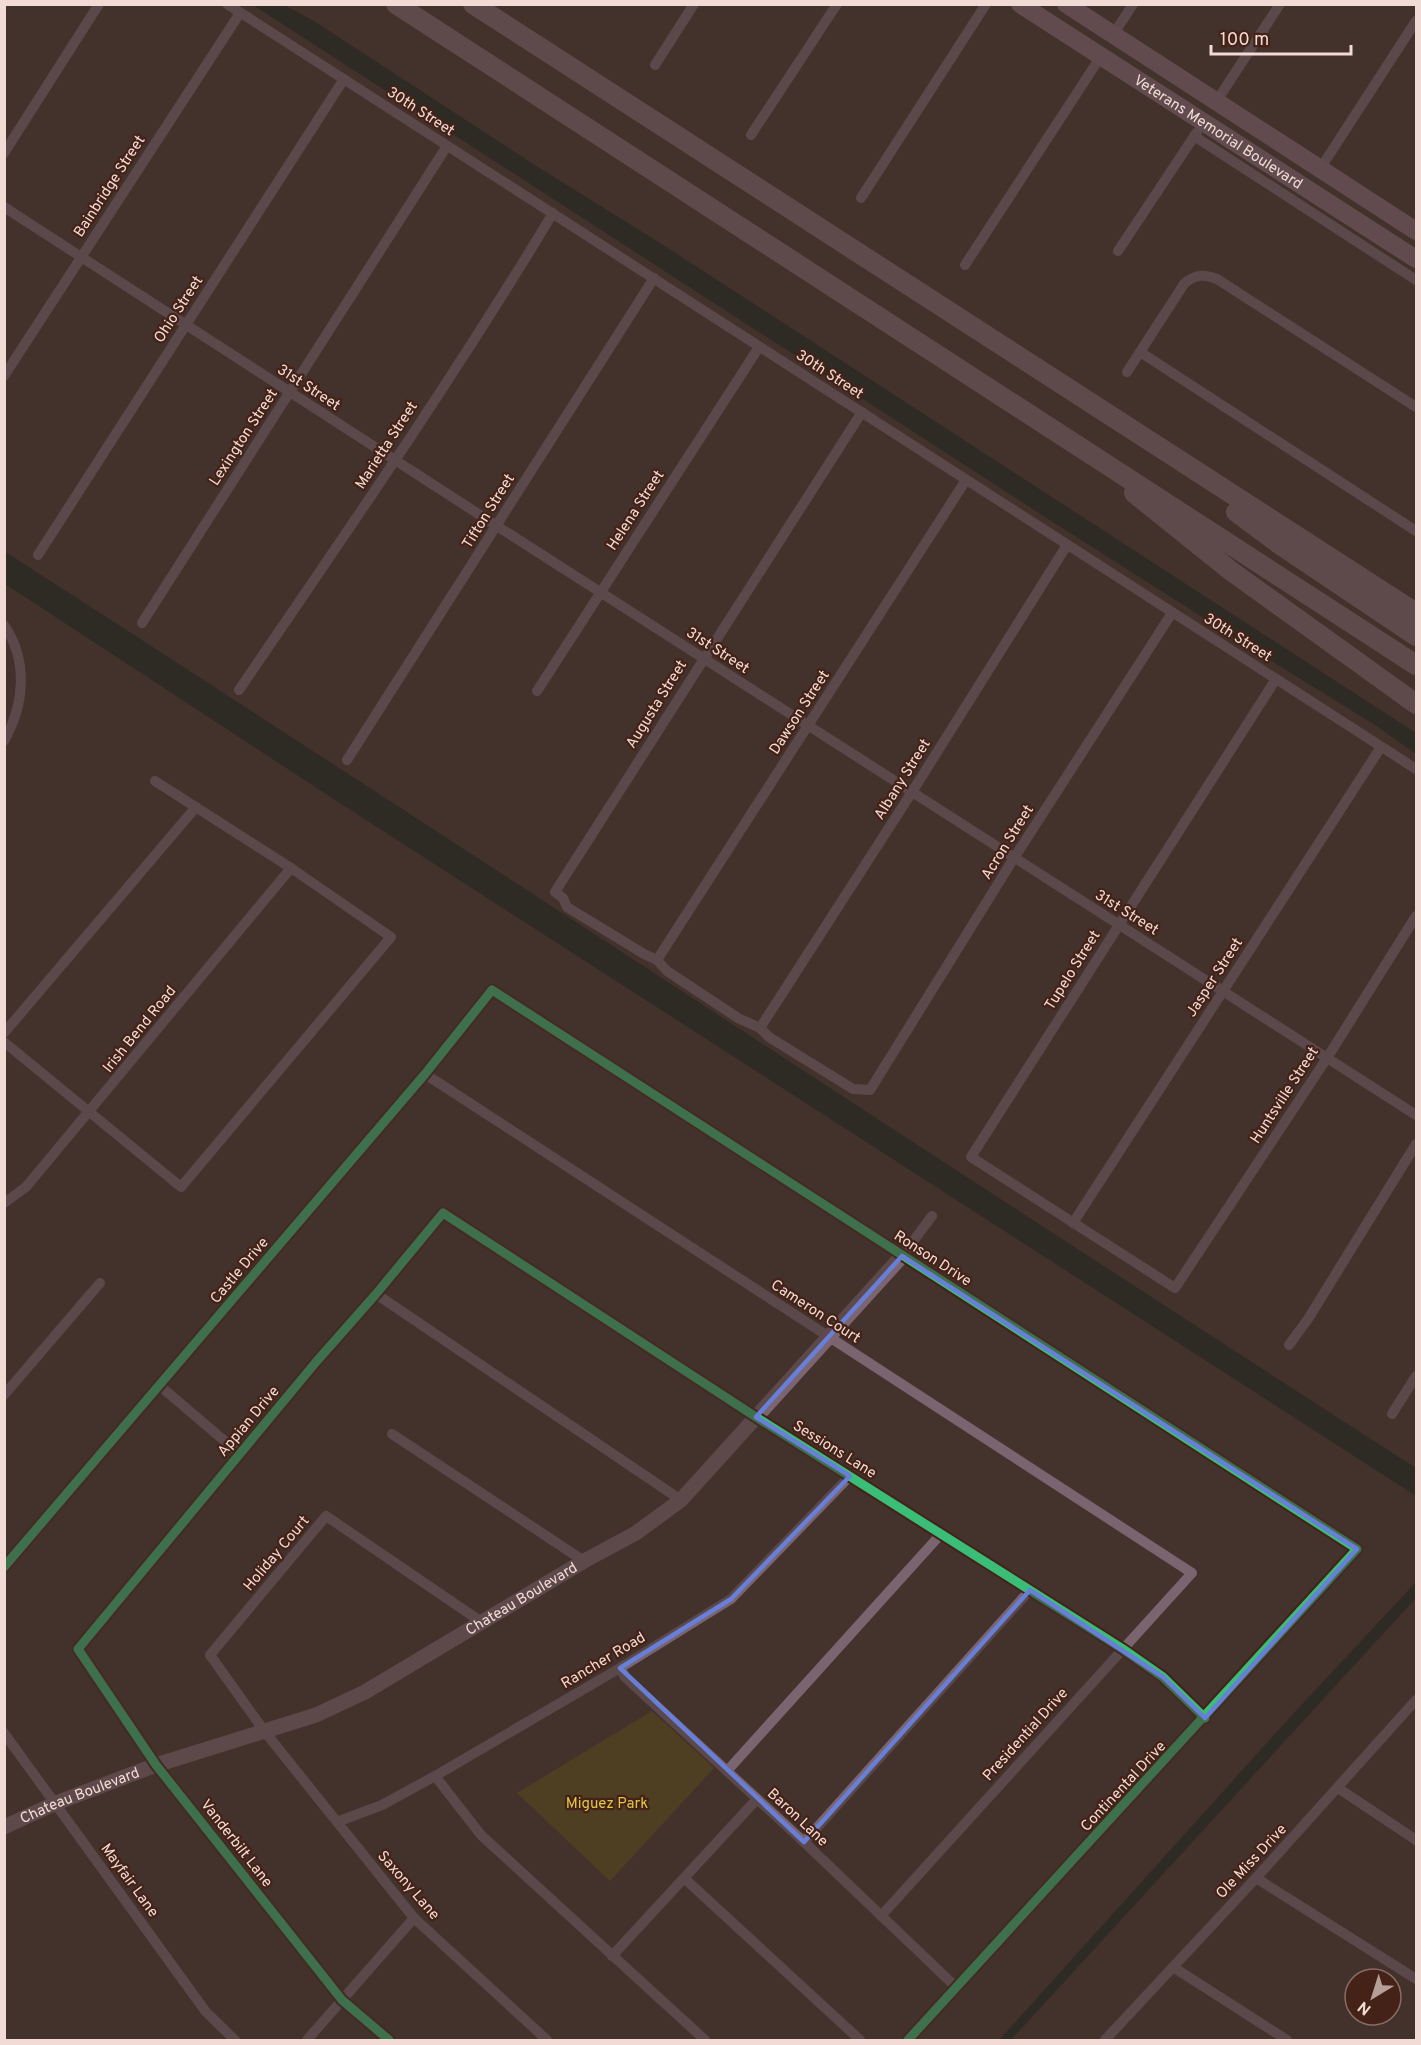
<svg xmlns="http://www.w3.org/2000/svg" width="1421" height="2045" viewBox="0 0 1421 2045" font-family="Overpass,sans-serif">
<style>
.green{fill:#5b4f18}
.water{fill:#16251d}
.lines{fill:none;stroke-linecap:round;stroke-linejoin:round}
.street{stroke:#796470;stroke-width:10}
.secondary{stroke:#7c6570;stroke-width:15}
.primary{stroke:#856b78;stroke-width:18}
.highway{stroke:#806972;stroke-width:20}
.cycleway-casing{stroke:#442217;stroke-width:13}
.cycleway{stroke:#3abd76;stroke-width:9}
.marked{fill:none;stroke:#687fd7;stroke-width:4.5;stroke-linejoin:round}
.labels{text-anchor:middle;stroke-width:4.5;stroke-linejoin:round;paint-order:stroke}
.street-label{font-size:15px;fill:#f2dbd4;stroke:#442217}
.park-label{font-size:15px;fill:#dfc847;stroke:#442217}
</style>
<rect width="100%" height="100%" fill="#44322c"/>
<polygon class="green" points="652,1711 714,1768 610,1881 517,1793"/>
<g class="water">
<polygon points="253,5 286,5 286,6 314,21 538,167 657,241 1416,733 1416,754 1375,725 1268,659 1048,519"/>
<path d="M4,551C476,855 944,1164 1416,1468V1496L335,800L5,584Z"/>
<polygon points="1416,1582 1416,1598 1011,2040 999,2040 1291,1716"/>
</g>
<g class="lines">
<g class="street">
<polyline points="227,4 1416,769"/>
<polyline points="1113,35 1133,4"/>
<polyline points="655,65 694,4"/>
<polyline points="1216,102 1280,4"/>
<polyline points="751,135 837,4"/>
<polyline points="1194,136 1416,280"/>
<polyline points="4,153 99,4"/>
<polyline points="1320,169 1416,21"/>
<polyline points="861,198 986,4"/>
<polyline points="4,207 497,526 1416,1115"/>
<polyline points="1118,251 1197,132"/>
<polyline points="965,265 1101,56"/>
<polyline points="1140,352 1416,531"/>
<path d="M1127,372L1184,284C1195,274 1204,274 1217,279L1416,407"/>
<polyline points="4,376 240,13"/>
<polyline points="862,412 555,892 563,898 567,907 644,954 657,960 667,971 738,1018 760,1028 769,1037 853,1089 870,1090 1014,858 1172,613"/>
<polyline points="38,555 344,79"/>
<polyline points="142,623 447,146"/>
<path d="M4,625C28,660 25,704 4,741"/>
<polyline points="1276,679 971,1157 1175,1288 1327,1058 1416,916"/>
<path d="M239,690C346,533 455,376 553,213"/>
<polyline points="537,691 759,347"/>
<polyline points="347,760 654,278"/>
<polyline points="657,960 966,480"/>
<polyline points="760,1028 912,792 1067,545"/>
<polyline points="4,1033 196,807"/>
<polyline points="4,1042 181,1187 391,937 291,868 155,781"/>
<polyline points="425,1074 1192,1573 881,1916"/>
<polyline points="4,1203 26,1187 291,868"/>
<polyline points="1073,1223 1381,747"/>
<polyline points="902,1256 932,1216"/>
<polyline points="376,1294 681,1500"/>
<polyline points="1289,1345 1308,1319 1416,1144"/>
<polyline points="160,1386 240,1454"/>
<polyline points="4,1395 100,1283"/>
<polyline points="1392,1414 1416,1376"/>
<polyline points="392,1434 584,1561"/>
<polyline points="4,1567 425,1074 492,990 1357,1549 908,2040"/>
<polyline points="483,1623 326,1516 210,1655 265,1732 414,1918 547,2040"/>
<polyline points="620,1668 625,1677 804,1842 957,1988"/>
<polyline points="4,1733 206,2012 235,2040"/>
<polyline points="727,1771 941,1534"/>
<polyline points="435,1776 481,1835 705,2040"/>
<polyline points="1338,1788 1416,1840"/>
<polyline points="337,1822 382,1805 435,1776 620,1668 731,1599 850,1476"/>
<polyline points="804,1842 1030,1590"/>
<polyline points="684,1878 860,2040"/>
<polyline points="1256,1878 1416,1979"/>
<polyline points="612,1956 757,1799"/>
<polyline points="1173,1967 1287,2040"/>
<polyline points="307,2040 414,1918"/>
<polyline points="389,2040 342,2000 156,1765 78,1649 316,1362 376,1294 443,1213 756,1417 1123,1649 1163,1677 1205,1718"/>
<polyline points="1105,2040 1256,1878 1416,1700"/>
</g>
<path class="secondary" id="s1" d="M4,1827L56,1803L156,1765L316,1715L365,1692L584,1561L636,1533L681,1500L902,1256"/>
<g class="primary">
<path id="s2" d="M1020,4L1416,259"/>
<polyline points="1066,4 1416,231"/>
</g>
<g class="highway">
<polyline points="396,4 1416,665"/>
<polyline points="473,4 1416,613"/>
<polyline points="1134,493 1231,571 1416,704"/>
<polyline points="1236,512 1279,544 1416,636"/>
</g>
<g class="cycleway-casing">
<g id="cycleway">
<polyline points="4,1567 425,1074 492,990 1357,1549 908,2040"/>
<polyline points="389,2040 342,2000 156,1765 78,1649 316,1362 376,1294 443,1213 756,1417 1123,1649 1163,1677 1205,1718"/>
</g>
</g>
<use href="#cycleway" class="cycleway"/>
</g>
<path d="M0 0H1421V2045H0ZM902,1256L1357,1549L1205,1718L1163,1677L1030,1590L804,1842L620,1668L731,1599L850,1476L756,1417Z" fill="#44322c" fill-opacity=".55" fill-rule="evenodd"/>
<path class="marked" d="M902,1256L1357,1549L1205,1718L1163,1677L1030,1590L804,1842L620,1668L731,1599L850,1476L756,1417Z"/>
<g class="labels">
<g class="street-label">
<text transform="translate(421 111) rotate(33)" y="5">30th Street</text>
<text dy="5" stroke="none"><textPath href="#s2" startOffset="236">Veterans Memorial Boulevard</textPath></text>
<text transform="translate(109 186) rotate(-57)" y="5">Bainbridge Street</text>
<text transform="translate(178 309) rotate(-57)" y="5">Ohio Street</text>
<text transform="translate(830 374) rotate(33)" y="5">30th Street</text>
<text transform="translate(309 387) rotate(33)" y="5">31st Street</text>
<text transform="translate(243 437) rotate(-57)" y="5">Lexington Street</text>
<text transform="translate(386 445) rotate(-57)" y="5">Marietta Street</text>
<text transform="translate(635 510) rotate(-57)" y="5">Helena Street</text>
<text transform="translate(488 511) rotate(-58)" y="5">Tifton Street</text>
<text transform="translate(1238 637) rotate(32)" y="5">30th Street</text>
<text transform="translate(718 650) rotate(33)" y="5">31st Street</text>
<text transform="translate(656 704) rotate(-58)" y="5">Augusta Street</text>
<text transform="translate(799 712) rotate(-57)" y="5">Dawson Street</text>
<text transform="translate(902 779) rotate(-58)" y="5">Albany Street</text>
<text transform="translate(1007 842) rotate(-58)" y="5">Acron Street</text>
<text transform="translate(1127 912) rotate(32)" y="5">31st Street</text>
<text transform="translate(1072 970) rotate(-58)" y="5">Tupelo Street</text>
<text transform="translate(1214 977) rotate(-57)" y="5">Jasper Street</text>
<text transform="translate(139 1029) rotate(-51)" y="5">Irish Bend Road</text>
<text transform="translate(1284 1095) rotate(-57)" y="5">Huntsville Street</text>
<text transform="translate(933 1258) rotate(33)" y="5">Ronson Drive</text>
<text transform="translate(239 1270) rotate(-50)" y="5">Castle Drive</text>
<text transform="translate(816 1311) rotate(33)" y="5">Cameron Court</text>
<text transform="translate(248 1421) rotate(-50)" y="5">Appian Drive</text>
<text transform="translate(835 1449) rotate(32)" y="5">Sessions Lane</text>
<text transform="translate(276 1553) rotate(-50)" y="5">Holiday Court</text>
<text dy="5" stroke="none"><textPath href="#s1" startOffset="568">Chateau Boulevard</textPath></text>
<text transform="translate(603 1660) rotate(-31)" y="5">Rancher Road</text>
<text transform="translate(1025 1734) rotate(-48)" y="5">Presidential Drive</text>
<text transform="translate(1123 1786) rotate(-47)" y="5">Continental Drive</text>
<text dy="5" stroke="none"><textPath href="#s1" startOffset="82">Chateau Boulevard</textPath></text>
<text transform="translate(798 1817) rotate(43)" y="5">Baron Lane</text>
<text transform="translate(237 1843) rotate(52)" y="5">Vanderbilt Lane</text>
<text transform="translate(1251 1861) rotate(-47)" y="5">Ole Miss Drive</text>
<text transform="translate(130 1880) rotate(54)" y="5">Mayfair Lane</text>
<text transform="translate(409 1885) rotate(49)" y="5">Saxony Lane</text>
</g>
<g class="park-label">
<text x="607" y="1808">Miguez Park</text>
</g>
</g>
<rect width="1421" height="2045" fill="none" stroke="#f2dbd4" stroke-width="12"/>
<g transform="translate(1373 1997) rotate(218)"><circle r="28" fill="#442217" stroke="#8a6c63" stroke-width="1.5"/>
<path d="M0-4.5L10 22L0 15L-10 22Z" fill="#b5a099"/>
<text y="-9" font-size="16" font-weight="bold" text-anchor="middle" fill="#f2dbd4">N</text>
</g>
<path d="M1211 45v9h140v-9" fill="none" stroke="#f2dbd4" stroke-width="3"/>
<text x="1220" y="45" font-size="18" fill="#f2dbd4" stroke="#442217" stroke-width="4.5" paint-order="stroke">100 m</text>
</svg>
